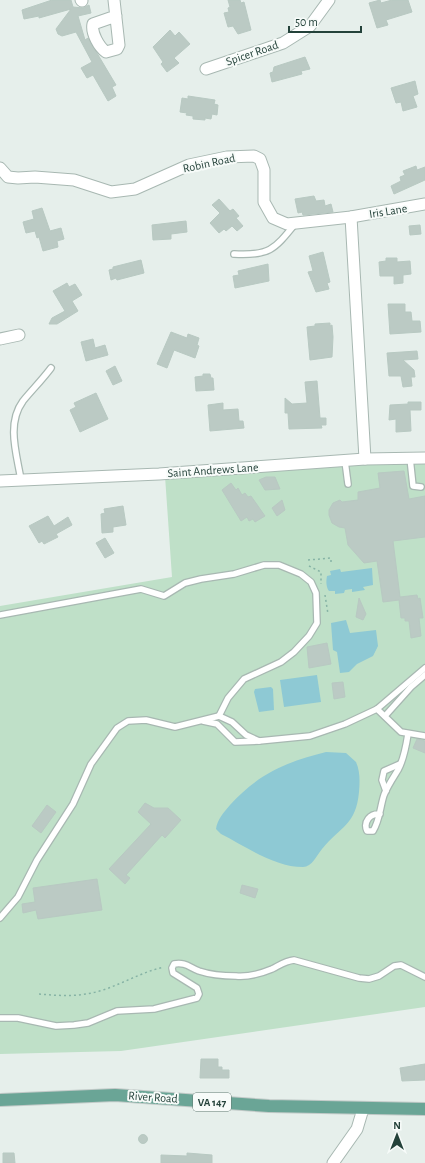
<svg xmlns="http://www.w3.org/2000/svg" width="425" height="1163" viewBox="0 0 425 1163" font-family="'Alegreya Sans',sans-serif">
<style>
.green{fill:#bfe0c8}
.water{fill:#8ec9d4}
.building{fill:#bbcac4;stroke:#b8c9c2}
.lines{fill:none;stroke-linecap:round;stroke-linejoin:round}
.lane-casing{stroke:#a8b8b2;stroke-width:8}
.street-casing{stroke:#a8b8b2;stroke-width:13}
.primary-casing{stroke:#c2cac8;stroke-width:14}
.path{stroke:#86b3a5;stroke-width:1.5;stroke-dasharray:2 3;stroke-linecap:butt}
.lane{stroke:#fff;stroke-width:5.5}
.street{stroke:#fff;stroke-width:11}
.primary{stroke:#6aa596;stroke-width:12}
.labels{text-anchor:middle;stroke-width:4;stroke-linejoin:round;paint-order:stroke}
.shield{fill:#f7fbf9;stroke:#637a73;stroke-width:1}
.shield-label{font-size:11px;font-weight:bold;fill:#24423a}
.street-label{font-size:12px;fill:#24423a;stroke:#f7fbf9}
</style>
<rect width="100%" height="100%" fill="#e6efeb"/>
<polygon class="green" points="425,462 425,1007 121,1051 0,1054 0,606 172,577 165,476 364,464"/>
<g class="water">
<path d="M372,568L373,585L363,587L365,590L352,592V589L345,590L344,593L335,594V591H329C326,587 326,581 327,576L331,575L330,571L340,569L341,572Z"/>
<polygon points="346,620 350,633 376,630 378,646 373,656 357,664 349,672 340,673 337,652 333,650 331,623"/>
<polygon points="317,675 321,702 284,707 280,680"/>
<polygon points="271,687 273,689 274,710 259,712 254,692 255,689"/>
<path d="M326,752L346,753L356,762C360,771 360,781 359,792C356,825 341,826 322,849C317,855 312,867 303,867C274,867 245,846 221,834L216,829C217,820 224,812 230,805C258,774 286,762 326,752Z"/>
</g>
<g class="building">
<polygon points="52,0 71,0 73,7 83,8 89,5 91,13 78,16 85,40 88,38 116,85 112,87 116,96 108,101 93,75 87,78 81,68 92,62 76,32 62,36 58,34 56,29 71,9 39,18 39,16 24,19 22,10"/>
<polygon points="228,0 240,0 241,3 244,2 251,30 238,34 233,26 228,27 224,13 229,12 228,8 230,7"/>
<polygon points="380,0 381,3 392,0 408,0 412,12 386,20 388,25 377,28 369,3"/>
<polygon points="170,30 175,36 179,32 190,44 174,58 179,63 167,72 161,64 163,62 153,47"/>
<polygon points="305,57 310,69 301,71 302,74 272,82 270,73 273,72 274,67"/>
<polygon points="415,81 418,94 413,96 417,107 403,111 401,102 396,103 391,88"/>
<polygon points="188,96 215,100 214,104 218,105 217,115 212,114 211,119 205,118 205,120 193,119 193,116 186,115 187,113 180,112 182,98 188,99"/>
<polygon points="416,166 417,170 425,167 425,180 394,194 391,186 401,181 400,177 405,175 403,171"/>
<polygon points="314,196 316,201 324,200 325,206 331,204 333,212 303,215 302,212 298,213 295,199"/>
<polygon points="219,199 230,211 233,209 239,216 236,218 243,226 237,231 232,226 226,231 224,229 219,233 210,223 220,213 212,205"/>
<polygon points="42,208 50,231 61,228 64,239 57,241 58,247 43,251 39,237 37,238 35,231 26,233 23,222 34,219 32,211"/>
<polygon points="186,221 187,232 171,234 171,239 153,240 152,225"/>
<polygon points="420,225 421,234 410,235 409,226"/>
<polygon points="323,252 330,282 327,283 329,289 316,292 308,272 313,271 309,256"/>
<polygon points="386,258 397,258 397,262 410,261 411,274 403,275 403,283 394,284 394,276 380,276 379,262 386,261"/>
<polygon points="141,260 144,273 117,280 116,278 111,280 109,270 113,269 113,267"/>
<polygon points="268,264 269,281 235,288 233,276 239,275 238,271"/>
<polygon points="67,283 69,287 75,284 82,295 72,301 78,311 57,324 49,324 52,318 65,311 53,291"/>
<polygon points="388,304 405,304 405,312 411,312 412,321 420,321 421,332 390,334"/>
<polygon points="330,323 330,326 332,325 333,337 332,357 310,360 307,327 315,326 315,324"/>
<polygon points="171,332 187,338 188,334 199,338 197,345 199,346 195,358 174,350 167,368 157,364"/>
<polygon points="93,339 95,348 105,345 108,355 86,361 81,342"/>
<polygon points="417,351 418,359 403,360 414,370 415,377 411,377 412,386 403,387 401,376 389,376 387,353"/>
<polygon points="115,366 122,381 113,385 106,371"/>
<polygon points="203,374 210,374 211,378 213,378 214,390 196,391 195,377 203,376"/>
<polygon points="317,381 320,418 326,418 326,425 321,425 322,428 289,429 288,413 285,413 285,398 292,404 307,403 305,382"/>
<polygon points="96,393 108,419 80,432 70,410 76,407 74,403"/>
<polygon points="408,402 421,402 421,410 410,410 411,431 396,432 396,419 389,420 390,405 408,404"/>
<polygon points="223,403 223,410 238,409 239,421 243,421 244,428 210,431 208,405"/>
<polygon points="404,471 409,499 425,496 425,537 393,541 400,597 417,595 418,599 420,598 423,618 419,618 421,636 411,638 409,621 405,621 405,618 401,618 399,600 383,602 377,561 364,563 348,545 345,528 339,527 332,523 329,515 329,510 333,503 340,500 342,502 358,500 358,492 380,488 378,473"/>
<polygon points="266,477 275,477 280,489 265,490 259,480"/>
<polygon points="231,483 236,490 238,488 242,495 245,493 248,497 251,496 265,516 255,522 253,519 249,521 247,517 241,521 222,490"/>
<polygon points="282,500 285,510 277,516 272,508"/>
<polygon points="123,506 126,525 113,527 113,532 102,533 101,514 105,513 104,509"/>
<polygon points="48,516 54,526 68,517 72,525 56,534 58,537 44,544 42,541 39,543 29,526"/>
<polygon points="105,538 114,553 105,558 96,543"/>
<polygon points="359,598 366,614 363,620 356,617"/>
<polygon points="327,643 331,664 309,668 307,647"/>
<polygon points="343,682 345,697 334,699 332,683"/>
<polygon points="417,739 425,741 425,753 413,748"/>
<polygon points="145,803 154,808 168,808 181,820 165,838 162,835 126,875 130,878 125,884 109,869 151,824 138,812"/>
<polygon points="47,805 56,812 41,833 32,826"/>
<polygon points="97,879 102,910 38,919 36,910 23,913 22,904 35,902 33,888"/>
<polygon points="242,885 258,889 255,898 240,893"/>
<polygon points="201,1059 218,1059 218,1067 222,1067 222,1070 229,1070 229,1078 200,1078"/>
<polygon points="425,1064 425,1080 402,1081 400,1068"/>
<circle cx="143" cy="1139" r="4.5"/>
<polygon points="3,1153 14,1153 15,1163 3,1163"/>
<polygon points="187,1153 212,1155 212,1163 161,1163 161,1155 187,1156"/>
</g>
<g class="lines">
<g class="lane-casing">
<g id="lane">
<path d="M234,254C269,256 274,250 295,224"/>
<polyline points="410,458 413,486 421,487"/>
<polyline points="345,461 348,484"/>
<path d="M21,480C17,455 6,424 23,401C32,390 42,380 51,368"/>
<polyline points="0,615 141,589 164,596 185,583 201,579 234,574 264,565 279,565 301,574 311,582 316,593 317,623 309,636 294,652 281,662 244,679 228,698 219,716"/>
<polyline points="377,709 401,732 425,736"/>
<polyline points="385,716 411,687 425,675"/>
<polyline points="203,721 217,724 235,742 259,741"/>
<polyline points="386,791 382,780 384,771 400,764"/>
<path d="M380,814C370,813 363,822 367,831H373C380,820 380,807 384,795C387,787 393,778 398,770C404,759 406,747 408,734"/>
<polyline points="0,918 18,897 37,860 73,804 91,764 117,728 128,721 146,720 175,727 219,716 232,722 246,735 259,741 310,736 345,724 377,709 425,668"/>
<path d="M0,1018H18L56,1026L74,1025L88,1023L117,1011L154,1009L197,998L199,994L197,988L173,973L172,968L174,964C185,962 189,967 199,971C211,975 224,976 236,976C248,977 260,974 272,969C280,965 285,961 294,960L359,978L369,979L379,976L394,966L401,965L425,977"/>
</g>
</g>
<g class="street-casing">
<g id="street">
<polyline points="81,0 82,1"/>
<path d="M114,0L119,45L117,49L106,52C99,47 91,33 93,24L116,16"/>
<polyline points="206,69 283,43 310,26 329,0"/>
<polyline points="0,168 8,177 18,178 35,177 74,180 111,192 135,189 189,165 227,157 254,156 260,159 264,170 264,202 273,218 287,224 351,217 425,204"/>
<polyline points="351,217 365,459"/>
<polyline points="0,339 19,335"/>
<polyline points="0,481 159,474 365,459 425,458"/>
<polyline points="333,1163 357,1129 363,1109"/>
</g>
</g>
<g class="primary-casing">
<polyline id="primary" points="0,1100 115,1095 269,1106 425,1109"/>
</g>
<g class="path">
<polyline points="308,560 331,558 331,563"/>
<polyline points="309,566 321,572 321,584"/>
<polyline points="325,595 328,614"/>
<path d="M39,994C61,996 82,997 103,990C124,983 142,972 164,967"/>
</g>
<use href="#lane" class="lane"/>
<use href="#street" class="street"/>
<use href="#primary" class="primary"/>
</g>
<g class="labels">
<rect class="shield" x="193" y="1093" width="38" height="18" rx="3"/>
<g class="shield-label">
<text x="212" y="1106">VA 147</text>
</g>
<g class="street-label">
<text transform="translate(252 53) rotate(-19)" y="4">Spicer Road</text>
<text transform="translate(209 163) rotate(-12)" y="4">Robin Road</text>
<text transform="translate(388 211) rotate(-9)" y="4">Iris Lane</text>
<text transform="translate(213 470) rotate(-4)" y="4">Saint Andrews Lane</text>
<text transform="translate(153 1097) rotate(4)" y="4">River Road</text>
</g>
</g>
<g transform="translate(397 1135)" stroke="#f7fbf9" stroke-width="3" paint-order="stroke">
<path d="M0-3L7 15L0 10L-7 15Z" fill="#24423a"/>
<text y="-6" font-size="11" font-weight="bold" text-anchor="middle" fill="#24423a">N</text>
</g>
<path d="M289 26v6h72v-6" fill="none" stroke="#24423a" stroke-width="2"/>
<text x="295" y="26" font-size="12" fill="#24423a" stroke="#f7fbf9" stroke-width="3" paint-order="stroke">50 m</text>
</svg>
